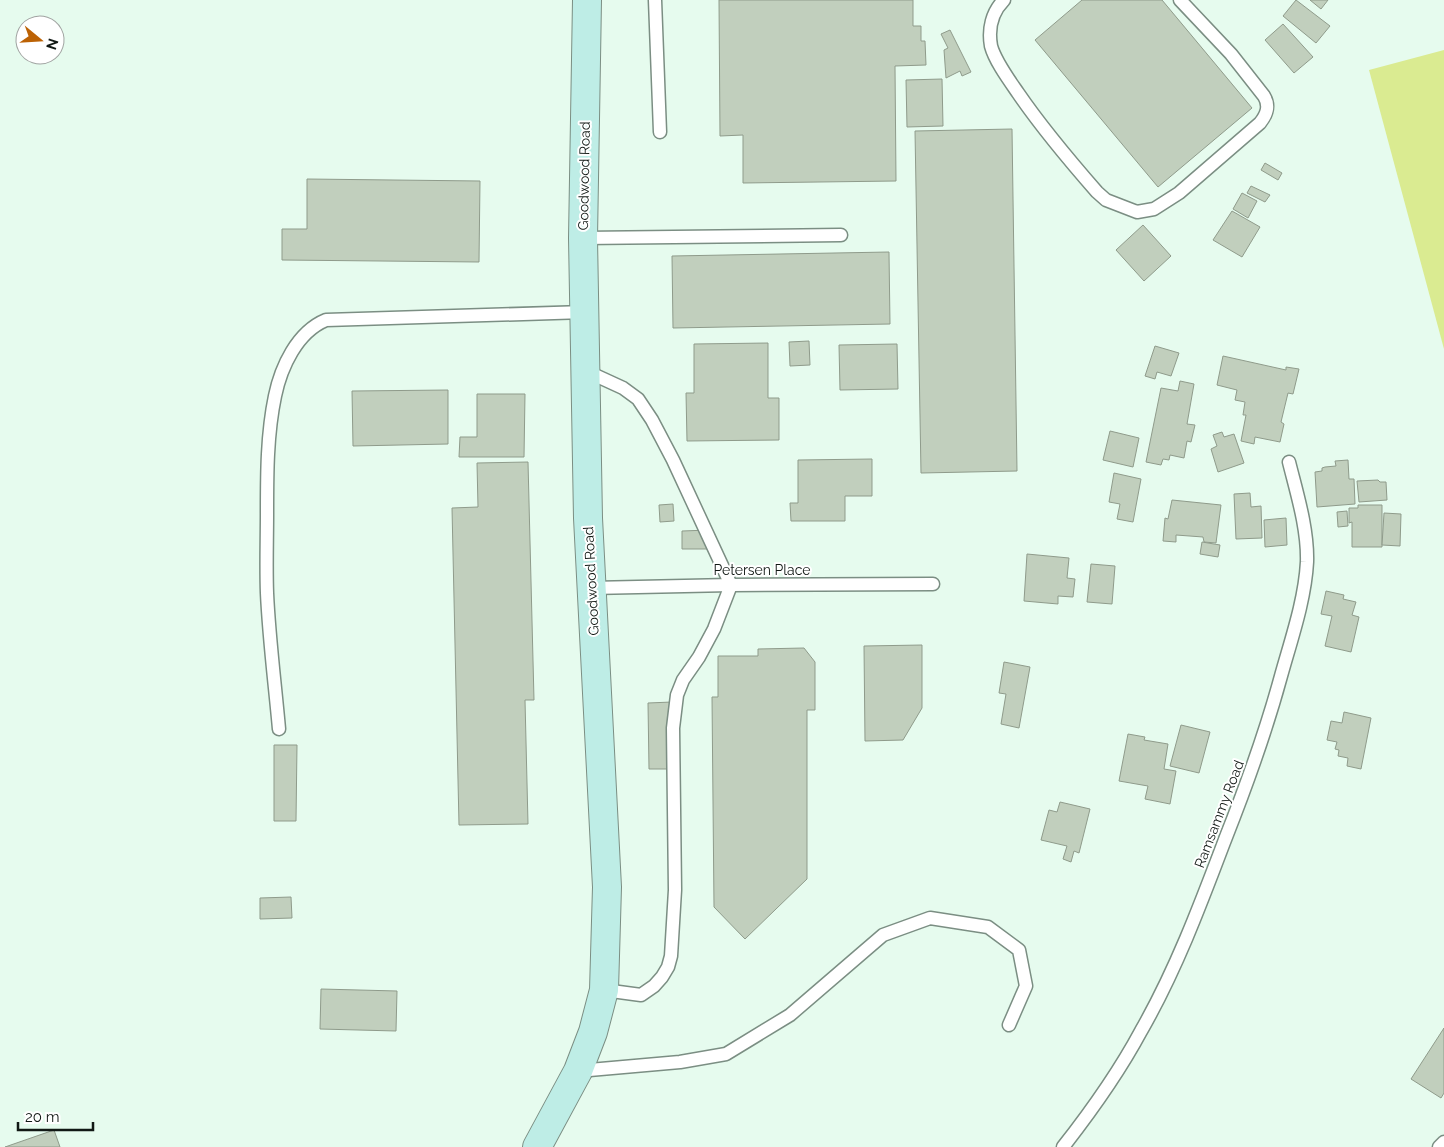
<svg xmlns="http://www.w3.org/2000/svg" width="1444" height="1147" viewBox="0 0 1444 1147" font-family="Raleway,sans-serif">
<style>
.park{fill:#daeb91}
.building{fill:#c1cfbd;stroke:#8f9b8b}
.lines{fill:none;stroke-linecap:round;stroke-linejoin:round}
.lane-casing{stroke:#7b8e83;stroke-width:15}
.secondary-casing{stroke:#7b8e83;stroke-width:30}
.lane{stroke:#fff;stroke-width:12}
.secondary{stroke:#beede6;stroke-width:28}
.labels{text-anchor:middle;stroke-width:4;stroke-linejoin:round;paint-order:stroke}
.street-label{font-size:14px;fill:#111814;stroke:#fff}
</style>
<rect width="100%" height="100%" fill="#e6fbee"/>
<polygon class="park" points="1444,50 1444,349 1369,70"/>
<g class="building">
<polygon points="719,0 913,0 913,26 921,26 921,41 925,41 926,65 895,66 896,181 743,183 743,135 720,136"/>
<polygon points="1082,0 1162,0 1252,108 1158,187 1035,40"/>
<polygon points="1296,0 1330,26 1316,43 1283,16"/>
<polygon points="1310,0 1328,0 1321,9"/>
<polygon points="1283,24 1313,57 1294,73 1265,40"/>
<polygon points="950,30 971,72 962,76 960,71 946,78 944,50 948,48 941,34"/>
<polygon points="942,79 943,126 907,127 906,80"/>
<polygon points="1012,129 1017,471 921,473 915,131"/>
<polygon points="1265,163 1282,173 1278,180 1261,170"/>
<polygon points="307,179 480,181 479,262 282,260 282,229 307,229"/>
<polygon points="1251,186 1270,195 1265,202 1247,193"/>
<polygon points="1242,193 1257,201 1248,218 1233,209"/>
<polygon points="1232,211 1260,227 1242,257 1213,240"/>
<polygon points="1143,225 1171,256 1144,281 1116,250"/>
<polygon points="889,252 890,324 673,328 672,256"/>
<polygon points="809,341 810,365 790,366 789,342"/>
<polygon points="768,343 768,398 779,398 779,440 687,441 686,393 694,393 694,344"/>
<polygon points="897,344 898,389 840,390 839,345"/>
<polygon points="1155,346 1179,353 1171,376 1157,372 1155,379 1145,376"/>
<polygon points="1223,356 1286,370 1286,367 1299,369 1293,394 1288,393 1281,422 1284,424 1280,442 1255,437 1254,444 1241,441 1246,415 1243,415 1245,402 1235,400 1237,390 1217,385"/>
<polygon points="1180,381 1194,384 1187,424 1195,425 1191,442 1187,441 1184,458 1170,455 1169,460 1163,459 1161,465 1146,462 1161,388 1178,391"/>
<polygon points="448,390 448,444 353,446 352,391"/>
<polygon points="477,394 525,394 524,457 459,457 460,437 477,437"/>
<polygon points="1110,431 1139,438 1133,467 1103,460"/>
<polygon points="1222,432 1224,437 1234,434 1244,463 1218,472 1211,449 1217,446 1213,435"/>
<polygon points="872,459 872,496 845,496 845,521 791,521 790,503 798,503 798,460"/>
<polygon points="1348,460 1349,479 1354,479 1355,504 1317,507 1315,472 1322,471 1322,468 1325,467 1336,466 1335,461"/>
<polygon points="528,462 534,700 525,700 528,824 459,825 452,508 478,507 477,463"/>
<polygon points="1114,473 1141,479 1133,522 1117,519 1120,504 1109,502"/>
<polygon points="1378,480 1380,482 1386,482 1387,500 1359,502 1357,481"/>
<polygon points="1250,493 1251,507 1261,506 1262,538 1236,539 1234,494"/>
<polygon points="1172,500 1221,505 1216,543 1204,542 1203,537 1176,535 1176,542 1163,541 1165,518 1168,519"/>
<polygon points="673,504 674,521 660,522 659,505"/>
<polygon points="1358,505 1382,505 1382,547 1352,547 1352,522 1349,523 1349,508 1358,508"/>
<polygon points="1347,511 1348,526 1338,527 1337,512"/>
<polygon points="1384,513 1401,514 1400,546 1382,545"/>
<polygon points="1286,518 1287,545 1265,547 1264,520"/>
<polygon points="709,530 709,549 682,549 682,531"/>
<polygon points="1202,542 1220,545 1218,557 1200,554"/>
<polygon points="1027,554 1069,558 1067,578 1075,579 1073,597 1058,596 1058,604 1024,601"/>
<polygon points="1091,564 1115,566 1112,604 1087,602"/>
<polygon points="1326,591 1344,595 1343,599 1356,602 1352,615 1359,617 1351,652 1325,646 1332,616 1321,614"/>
<polygon points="922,645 922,708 903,740 865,741 864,646"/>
<polygon points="804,648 815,662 815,710 807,710 807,879 745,939 714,907 712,697 718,697 718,656 758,656 758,649"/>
<polygon points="1004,662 1030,667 1019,728 1001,724 1006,694 999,693"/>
<polygon points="672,702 673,769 649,769 648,703"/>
<polygon points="1344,712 1371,718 1361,769 1347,766 1348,758 1338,756 1339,750 1335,749 1337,742 1327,740 1331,721 1342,723"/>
<polygon points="1181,725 1210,732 1199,773 1170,766"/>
<polygon points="1128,734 1145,737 1144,740 1168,744 1164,769 1176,771 1170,804 1145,799 1148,786 1119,781"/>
<polygon points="274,745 297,745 296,821 274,821"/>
<polygon points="1060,802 1090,809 1079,853 1074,851 1071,862 1063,859 1067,846 1041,840 1049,810 1057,812"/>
<polygon points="291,897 292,918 260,919 260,898"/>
<polygon points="321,989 397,991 396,1031 320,1029"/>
<polygon points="1444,1028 1444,1093 1441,1098 1411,1079"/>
<polygon points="54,1130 60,1147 5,1147"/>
</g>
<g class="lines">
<g class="lane-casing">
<g id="lane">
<polyline points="655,0 660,132"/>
<path d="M1004,0C992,12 988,29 991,46C995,61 1009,80 1018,93C1042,128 1069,160 1097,192L1106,200L1137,212L1154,209L1179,193L1260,123C1267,114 1270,106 1264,96L1231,54L1180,0"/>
<polyline points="583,238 841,235"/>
<polyline points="586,371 623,388 638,399 652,420 673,460 731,585 714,629 699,657 683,680 677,695 673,728 675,890 671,956 668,967 662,977 654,986 641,995 604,990"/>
<polyline points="591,588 731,585 933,584"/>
<path d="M279,729C275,684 269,638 267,593C266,566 267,540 267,513C267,474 267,434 275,396C281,367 297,332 326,320L585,312"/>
<polyline points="578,1071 680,1062 726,1054 790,1015 883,935 930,918 988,927 1019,950 1026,986 1009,1025"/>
<path d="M1063,1147C1092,1110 1119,1072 1141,1031C1176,970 1201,903 1226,837C1247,784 1266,731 1281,676C1291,640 1305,600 1307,562C1308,529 1297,494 1289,462"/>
<polyline points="1439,1147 1444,1142"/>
</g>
</g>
<g class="secondary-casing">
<polyline id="secondary" points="537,1147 578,1071 593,1032 604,990 607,887 588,518 583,238 587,0"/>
</g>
<use href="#lane" class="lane"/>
<use href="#secondary" class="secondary"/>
</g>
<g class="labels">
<g class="street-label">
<text transform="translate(584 176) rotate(-89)" y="5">Goodwood Road</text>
<text x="762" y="575">Petersen Place</text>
<text transform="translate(591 581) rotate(-93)" y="5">Goodwood Road</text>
<text transform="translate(1219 814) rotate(-69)" y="5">Ramsammy Road</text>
</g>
</g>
<g transform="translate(40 40) rotate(108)"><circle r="24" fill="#ffffff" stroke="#a0a3a1"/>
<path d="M0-4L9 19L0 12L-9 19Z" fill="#bc6205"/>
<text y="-8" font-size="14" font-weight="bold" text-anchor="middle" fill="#111814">N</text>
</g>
<path d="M18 1122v8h75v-8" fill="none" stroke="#111814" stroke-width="2.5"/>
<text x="25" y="1122" font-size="15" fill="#111814" stroke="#ffffff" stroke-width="4" paint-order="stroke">20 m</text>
</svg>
